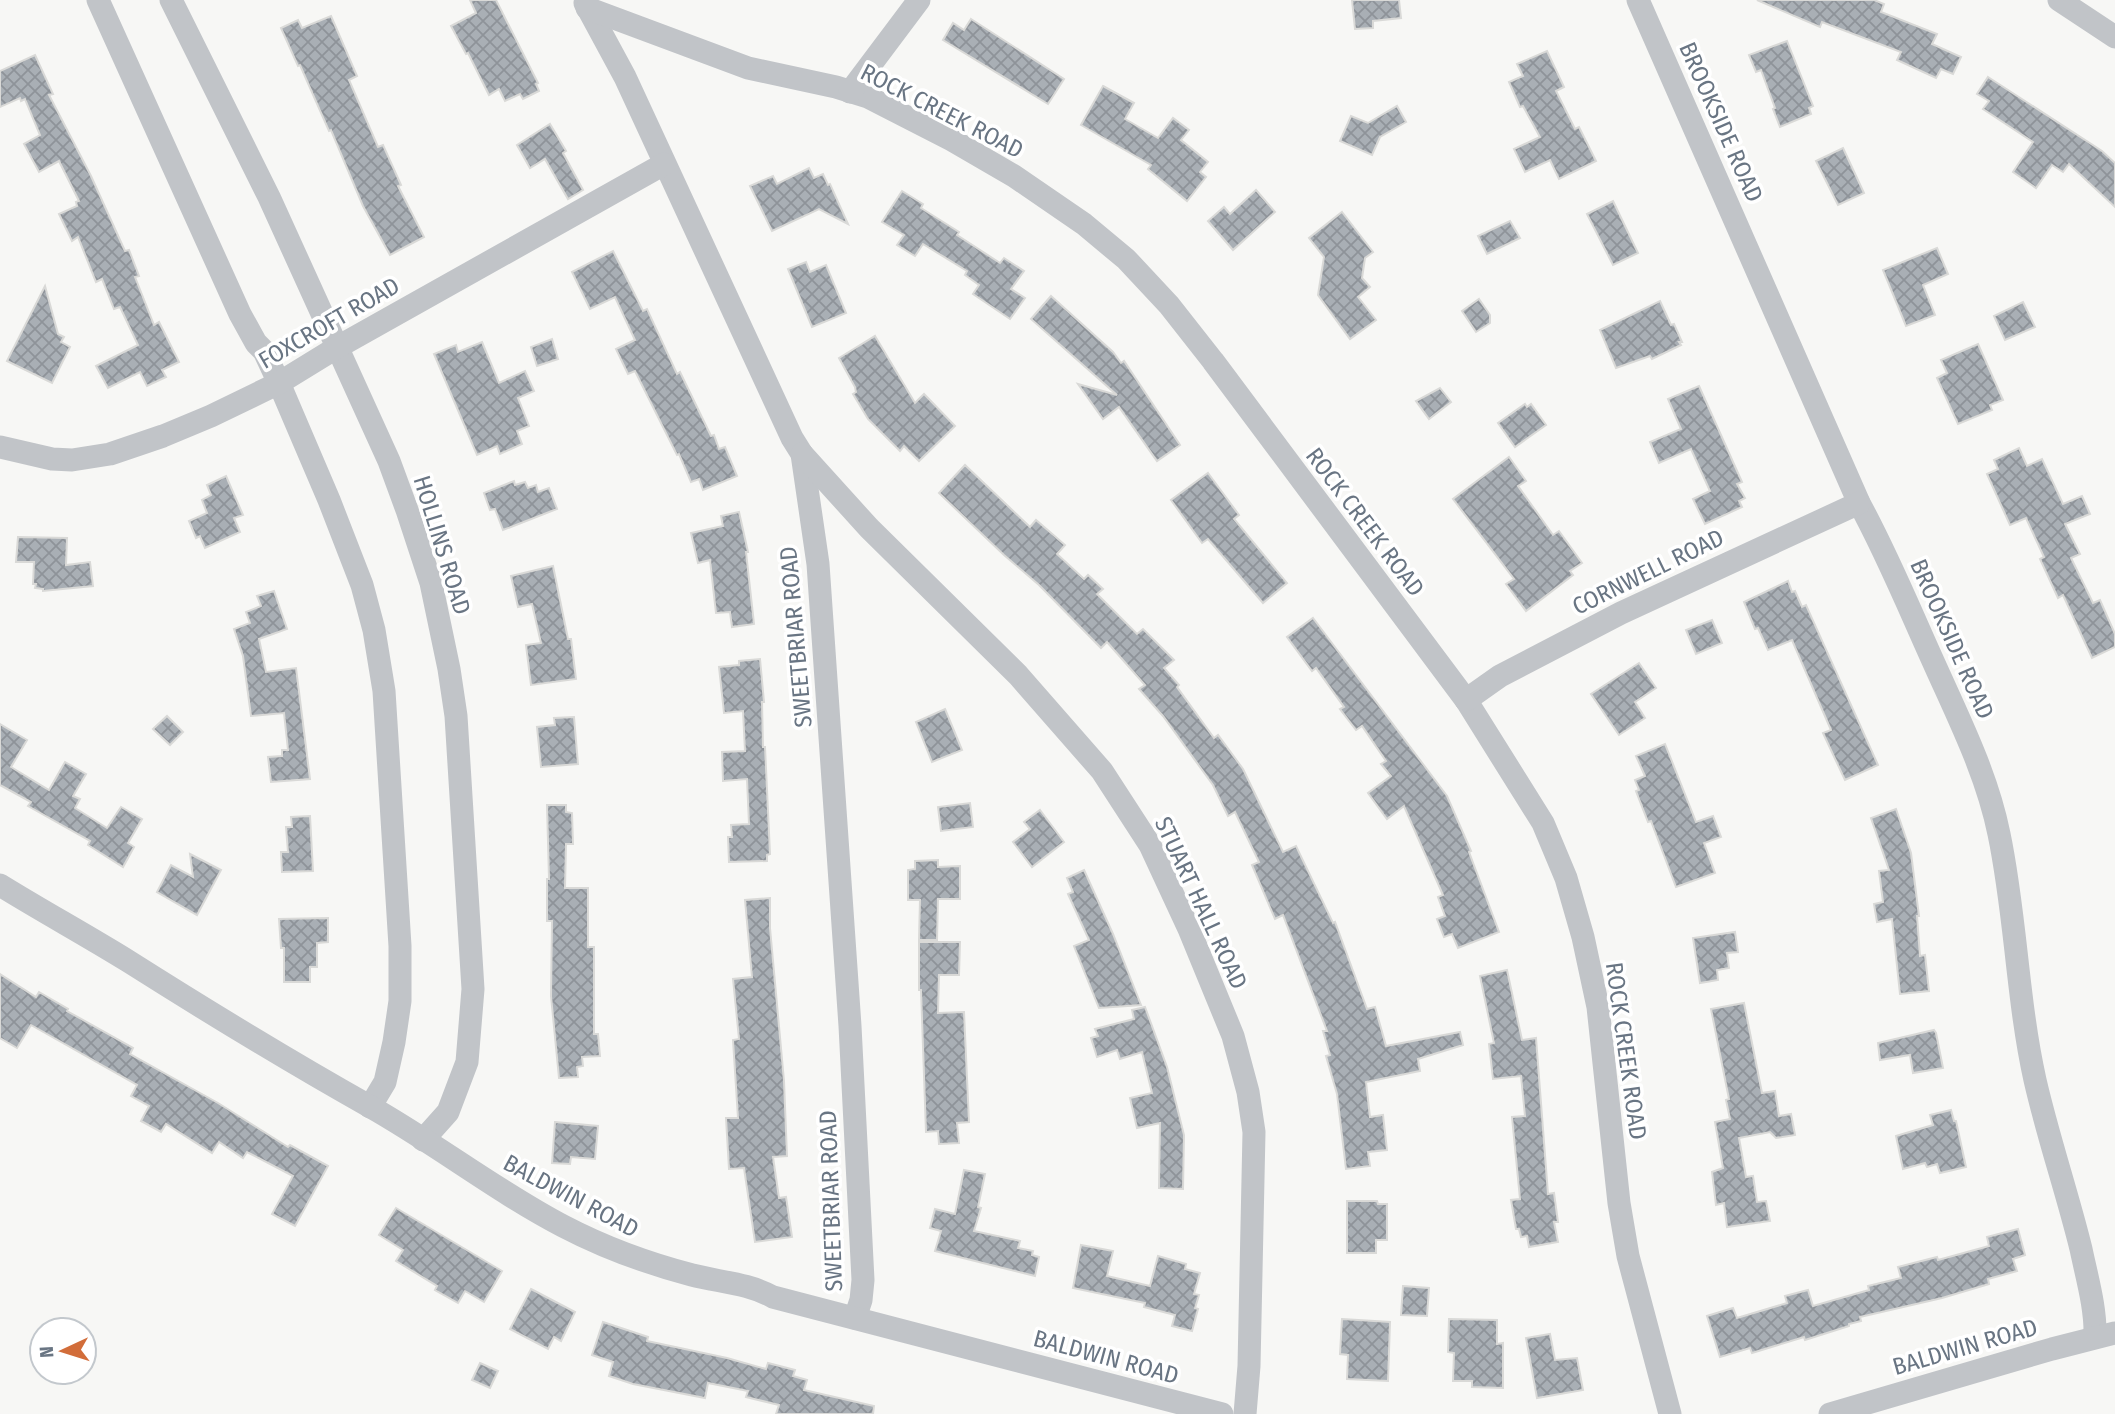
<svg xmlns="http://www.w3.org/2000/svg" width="2115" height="1414" viewBox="0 0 2115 1414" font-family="'Fira Sans Condensed',sans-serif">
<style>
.building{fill:url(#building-cross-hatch);stroke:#d9d9d7;stroke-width:2}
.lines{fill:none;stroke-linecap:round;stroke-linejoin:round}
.street{stroke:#c1c4c8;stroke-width:23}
.labels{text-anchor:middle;stroke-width:7;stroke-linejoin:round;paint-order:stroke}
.street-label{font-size:24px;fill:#697583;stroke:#fff}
</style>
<defs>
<pattern id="building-cross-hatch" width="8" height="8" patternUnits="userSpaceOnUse" patternTransform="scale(1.75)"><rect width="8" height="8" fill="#a9afb5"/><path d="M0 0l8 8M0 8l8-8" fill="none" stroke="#8e9399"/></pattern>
</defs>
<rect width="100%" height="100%" fill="#f7f7f5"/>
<g class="building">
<polygon points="470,0 496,0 538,83 536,84 539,91 523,99 520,94 505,101 499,89 489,95 468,53 466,54 451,26 476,13"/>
<polygon points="1352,0 1399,0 1401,18 1373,21 1373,28 1355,29"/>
<polygon points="1757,0 1874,0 1884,4 1881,12 1937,34 1932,44 1961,57 1953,74 1941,69 1936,78 1897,60 1901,52 1822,22 1820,27"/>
<polygon points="331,16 357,76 349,80 378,147 383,145 401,185 398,186 424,237 390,255 363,206 331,130 329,131 300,65 298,66 281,28 298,20 302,28"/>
<polygon points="971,19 1064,79 1048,104 943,40 953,23 964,30"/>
<polygon points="1787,41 1813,106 1809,108 1811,114 1780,127 1773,109 1775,108 1761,70 1756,72 1749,55"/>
<polygon points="1547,51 1564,87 1556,91 1575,129 1579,127 1596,161 1559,179 1550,160 1525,172 1514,149 1540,137 1523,106 1520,107 1509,82 1523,76 1517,64"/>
<polygon points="35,55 53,94 49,95 91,176 125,251 129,250 139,276 135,277 154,325 159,322 179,362 162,370 166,377 147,386 140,372 108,388 96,366 138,345 120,307 114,309 102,279 96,282 78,237 72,241 59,214 77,206 76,202 79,201 59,161 39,172 24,144 40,135 25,99 21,101 20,98 0,107 0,71"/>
<polygon points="1988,77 2102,151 2115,163 2115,207 2069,164 2063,172 2052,165 2036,188 2013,172 2033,142 1983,109 1989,101 1977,94"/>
<polygon points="1103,86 1134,103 1125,119 1158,138 1173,118 1189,130 1181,140 1208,162 1200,172 1206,177 1187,201 1148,169 1151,165 1081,125"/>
<polygon points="1397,106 1406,122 1380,137 1372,155 1340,141 1351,116 1368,123"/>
<polygon points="550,124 566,151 563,153 583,190 568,199 545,159 530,168 517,145"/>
<polygon points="1843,148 1864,193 1838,205 1816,161"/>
<polygon points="809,168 814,178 823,174 828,185 830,184 848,224 819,209 772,231 750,186 773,176 777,184"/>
<polygon points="1256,190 1275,212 1233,250 1208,221 1224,207 1230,214"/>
<polygon points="902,191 923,204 921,208 959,232 957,235 1000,263 1004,258 1024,271 1011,289 1025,298 1010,319 973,294 979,285 965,275 967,271 923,244 915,256 897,245 904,235 882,222"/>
<polygon points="1613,201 1638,253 1613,265 1587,214"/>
<polygon points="1342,212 1373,252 1365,258 1362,278 1370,287 1358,297 1376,320 1350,339 1318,295 1324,257 1309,238"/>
<polygon points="1510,221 1520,238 1487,254 1478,236"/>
<polygon points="1937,248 1948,274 1923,285 1935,315 1906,326 1883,270"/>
<polygon points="613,251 643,311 647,309 677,374 680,372 711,436 714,435 719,449 725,447 737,476 703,490 699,479 691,482 679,454 677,455 635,371 628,374 616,349 635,340 615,297 590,309 572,272"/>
<polygon points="806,262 810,272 826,265 846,313 812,327 788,269"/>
<polygon points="45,286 58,334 64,337 61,342 70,347 52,383 7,361"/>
<polygon points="1051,296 1113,352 1121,363 1124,361 1180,445 1157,461 1119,407 1103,419 1078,384 1117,395 1031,319"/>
<polygon points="1479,299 1490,315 1490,323 1476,332 1462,311"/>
<polygon points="1660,301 1671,325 1674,324 1682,342 1679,342 1681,345 1652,359 1650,356 1616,368 1600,330"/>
<polygon points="2023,302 2035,327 2005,340 1994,316"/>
<polygon points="875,336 915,403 924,394 955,426 919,461 904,446 900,451 868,419 853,394 856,392 855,387 839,358"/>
<polygon points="552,339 558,359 537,366 531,347"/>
<polygon points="482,342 499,383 525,371 534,391 518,398 529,426 517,431 522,444 500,454 497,446 477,455 434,354 456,345 458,352"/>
<polygon points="1978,344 2003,400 1990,405 1992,410 1958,424 1937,378 1947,373 1941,360"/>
<polygon points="1699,386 1742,482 1737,484 1745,498 1739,501 1742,507 1705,524 1693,499 1710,491 1691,449 1659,463 1650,442 1681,429 1668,399"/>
<polygon points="1440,388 1451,402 1429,419 1416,401"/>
<polygon points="1525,404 1527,407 1531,404 1546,425 1515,447 1498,423"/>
<polygon points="2019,448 2027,466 2042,459 2063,504 2082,496 2090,514 2065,524 2080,554 2071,558 2093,603 2100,600 2115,634 2115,647 2092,658 2063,595 2058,598 2040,559 2044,557 2026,518 2010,525 1987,474 1998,469 1994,460"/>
<polygon points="1509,457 1526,481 1518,486 1553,535 1559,531 1582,563 1570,571 1573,575 1526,611 1506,584 1514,579 1453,499"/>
<polygon points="965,465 1030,527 1036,520 1065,545 1057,554 1084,579 1088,575 1103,589 1097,594 1137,634 1143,629 1174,660 1164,668 1179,685 1177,687 1214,738 1218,735 1243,769 1283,852 1296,846 1333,923 1335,922 1367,1009 1375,1007 1386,1046 1460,1032 1463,1045 1418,1059 1420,1071 1366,1082 1370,1117 1383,1115 1387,1150 1368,1152 1370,1166 1346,1169 1337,1094 1326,1056 1330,1055 1323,1031 1327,1031 1283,915 1275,919 1252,865 1259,862 1235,812 1228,816 1213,785 1163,716 1139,689 1145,685 1107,642 1101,648 1039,585 1004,555 939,493"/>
<polygon points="1208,473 1239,515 1234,519 1287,583 1263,603 1208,539 1202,543 1171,500"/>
<polygon points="226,476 243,515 234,518 240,532 205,548 200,536 196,538 189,521 207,513 202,500 211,495 207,485"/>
<polygon points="514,481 515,485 525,482 528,488 536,485 538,492 549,488 557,509 503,530 495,509 490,510 484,493"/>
<polygon points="739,512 748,552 746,552 754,624 732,627 730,612 716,613 710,560 698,563 691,533 723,526 721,516"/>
<polygon points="18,537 67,538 66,565 90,562 93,586 43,591 43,589 35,588 36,584 33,584 34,562 16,562"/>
<polygon points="553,566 568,639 571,639 576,679 531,685 526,645 541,643 532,604 518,607 511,576"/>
<polygon points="1788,581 1792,592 1795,591 1802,607 1806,605 1878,765 1845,780 1823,733 1831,730 1792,640 1768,650 1758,628 1755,629 1744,602"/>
<polygon points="274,591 287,629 259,639 266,672 296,668 310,779 271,782 268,757 282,756 282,750 288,750 284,713 251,716 243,656 234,629 250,623 246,612 261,606 257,596"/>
<polygon points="1313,618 1447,796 1471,851 1469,852 1499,932 1458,948 1452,934 1444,937 1437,919 1445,916 1438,897 1443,895 1404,806 1387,819 1368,793 1391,776 1381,764 1386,761 1362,726 1356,730 1340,709 1344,707 1316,668 1312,671 1287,637"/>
<polygon points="1712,620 1722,643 1696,654 1686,630"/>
<polygon points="760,659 764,702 762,702 763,747 765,747 770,854 767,855 767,861 729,862 728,837 732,837 731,825 749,824 747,779 723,781 722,752 745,751 743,711 724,713 719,667 739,665 739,661"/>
<polygon points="1639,663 1656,688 1635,702 1645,718 1619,735 1591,694"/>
<polygon points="945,709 962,750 932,762 916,722"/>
<polygon points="167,716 183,732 170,745 153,729"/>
<polygon points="574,717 578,764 541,767 537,727 555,725 554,718"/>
<polygon points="0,724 27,740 11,767 49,790 65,762 86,774 73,796 80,799 75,808 107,828 121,807 142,819 128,843 134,847 123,867 88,845 90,841 28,806 31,802 0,785"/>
<polygon points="1665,744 1696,822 1713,816 1721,837 1704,843 1715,873 1676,887 1651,821 1648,822 1636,791 1639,790 1635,780 1645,776 1636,756"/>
<polygon points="970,803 973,827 941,831 938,807"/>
<polygon points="547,805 566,805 566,812 572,813 573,844 566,844 565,888 588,888 588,947 594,947 594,1034 598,1034 600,1056 582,1057 583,1066 577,1067 578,1077 559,1078 551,996 552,921 547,921 547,879 549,879"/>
<polygon points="1896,809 1911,853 1919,916 1917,916 1920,956 1925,955 1929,991 1900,994 1892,919 1877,922 1874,904 1883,902 1879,871 1889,870 1871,818"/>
<polygon points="1040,810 1064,842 1032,867 1013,842 1030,829 1024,822"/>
<polygon points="310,816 313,871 282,872 281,852 288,852 286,827 292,827 291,817"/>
<polygon points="190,854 221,870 197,915 157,892 171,865 193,877"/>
<polygon points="938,860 938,867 960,866 960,899 938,899 937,940 919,940 920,900 908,900 908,870 915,869 915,861"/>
<polygon points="1084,870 1113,934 1141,1005 1099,1008 1074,946 1089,940 1068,894 1073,892 1067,878"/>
<polygon points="770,898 770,928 784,1081 787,1156 773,1157 779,1198 786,1197 792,1237 755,1242 744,1168 729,1169 726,1118 738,1118 733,1040 739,1039 733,979 752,977 745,900"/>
<polygon points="328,918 328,942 317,943 317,967 310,967 310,982 284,982 284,948 281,948 279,919"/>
<polygon points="1735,932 1738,952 1727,953 1729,968 1717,970 1718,980 1700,983 1693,938"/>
<polygon points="919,942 960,942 959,975 939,975 938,1013 964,1012 969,1122 957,1123 959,1143 939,1144 938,1131 926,1132 921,990 919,990"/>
<polygon points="1507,970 1522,1040 1536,1038 1548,1194 1554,1193 1558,1222 1554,1222 1558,1242 1529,1247 1527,1236 1521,1237 1519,1229 1516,1229 1511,1200 1520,1199 1512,1117 1525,1116 1521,1076 1493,1079 1489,1044 1494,1043 1480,976"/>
<polygon points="0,974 36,997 39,992 68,1009 67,1011 133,1048 130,1054 218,1103 288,1147 290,1145 328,1166 295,1226 272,1214 293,1176 247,1152 243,1158 219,1142 212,1153 166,1124 161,1132 141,1121 149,1106 131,1096 137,1085 31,1025 17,1048 0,1038"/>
<polygon points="1744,1003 1762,1093 1775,1091 1779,1116 1791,1114 1795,1135 1776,1138 1770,1132 1739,1138 1746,1177 1753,1176 1757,1202 1766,1201 1770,1221 1727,1227 1724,1203 1716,1205 1712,1172 1723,1168 1715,1122 1730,1119 1726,1100 1729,1099 1711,1009"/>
<polygon points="1145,1007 1167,1067 1184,1135 1183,1189 1159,1188 1160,1123 1137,1128 1130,1098 1152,1093 1142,1052 1120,1059 1117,1050 1097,1057 1091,1038 1098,1036 1095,1029 1134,1019 1132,1010"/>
<polygon points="1934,1030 1936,1033 1943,1068 1913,1073 1910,1055 1880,1060 1878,1043"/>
<polygon points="1951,1110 1954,1121 1956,1121 1966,1167 1940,1173 1937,1164 1927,1167 1925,1163 1903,1169 1896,1136 1933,1125 1930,1115"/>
<polygon points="555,1122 598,1126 595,1159 571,1157 570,1164 552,1163"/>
<polygon points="964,1170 985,1174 978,1207 981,1208 974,1231 1020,1241 1018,1248 1033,1251 1032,1255 1039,1257 1035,1276 935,1251 941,1231 930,1228 935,1209 955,1214"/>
<polygon points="1347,1201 1377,1201 1378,1204 1387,1204 1387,1240 1376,1240 1376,1253 1347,1253"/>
<polygon points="396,1208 502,1271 484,1302 465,1291 458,1303 435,1290 437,1286 396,1261 403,1250 379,1235"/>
<polygon points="2018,1229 2025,1255 2013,1259 2017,1271 1988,1279 1989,1284 1942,1298 1860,1317 1861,1321 1849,1324 1849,1326 1805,1340 1804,1337 1752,1353 1750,1348 1720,1357 1707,1316 1733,1308 1737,1318 1787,1303 1785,1296 1808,1290 1813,1306 1869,1290 1868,1286 1901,1278 1898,1267 1937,1257 1938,1260 1989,1246 1987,1237"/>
<polygon points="1081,1245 1113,1251 1107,1276 1150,1286 1158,1256 1186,1264 1185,1269 1200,1273 1194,1294 1199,1295 1195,1308 1198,1309 1192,1331 1172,1326 1175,1315 1144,1307 1145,1303 1073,1288"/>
<polygon points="1403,1286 1429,1288 1427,1316 1401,1315"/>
<polygon points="531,1289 575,1312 561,1341 554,1337 548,1349 510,1329"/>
<polygon points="1342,1319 1390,1322 1388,1381 1347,1379 1348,1355 1340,1354"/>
<polygon points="1449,1319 1497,1320 1497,1344 1503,1343 1503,1388 1472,1387 1472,1381 1453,1381 1454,1353 1448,1352"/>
<polygon points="603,1322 648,1337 647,1341 727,1358 766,1369 768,1363 795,1370 793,1376 807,1380 804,1390 874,1406 873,1414 776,1414 779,1405 746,1397 748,1391 708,1383 705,1398 633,1384 609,1376 613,1362 592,1355"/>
<polygon points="1550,1334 1555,1360 1577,1358 1583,1390 1537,1398 1526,1338"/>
<polygon points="480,1363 498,1371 490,1388 472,1380"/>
</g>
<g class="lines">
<g class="street">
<polyline points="98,0 240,314 256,343 264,351 279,383 329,500 362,585 374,630 384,691 400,946 400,1001 394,1042 385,1082 370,1107"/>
<polyline points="171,0 269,197 389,461 407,510 431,583 449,669 456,716 473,989 467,1062 448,1112 423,1140"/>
<path d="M1638,0L1859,503C1887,554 1909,608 1933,661C1958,717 1987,774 1999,834C2016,915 2017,999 2035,1080C2048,1137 2067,1192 2081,1249C2087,1278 2096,1308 2095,1337"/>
<polyline points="2059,0 2115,37"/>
<polyline points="585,3 625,77 792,438 802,454 818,564 850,1026 863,1280 861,1300 855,1318"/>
<polyline points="587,8 748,68 836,87 868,97 952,140 1014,176 1084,224 1126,259 1169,305 1213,361 1466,700 1543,823 1566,878 1583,937 1598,1007 1619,1203 1628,1256 1670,1414"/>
<polyline points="850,92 919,0"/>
<polyline points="0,447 52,459 72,460 110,454 163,436 211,416 279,383 336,348 664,164"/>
<polyline points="802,454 869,528 1018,675 1102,771 1150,845 1189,929 1233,1036 1248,1092 1254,1132 1249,1366 1245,1414"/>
<polyline points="1466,700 1500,676 1621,613 1859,503"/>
<path d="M0,885C42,911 86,935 128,961C207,1011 287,1060 369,1106C435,1143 496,1191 563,1226C605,1248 646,1263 692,1275C719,1282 748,1283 773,1297L1222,1414"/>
<polyline points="1830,1414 2052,1349 2115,1333"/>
</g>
</g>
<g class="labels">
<g class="street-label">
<text transform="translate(942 111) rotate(27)" y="8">ROCK CREEK ROAD</text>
<text transform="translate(1721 122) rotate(66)" y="8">BROOKSIDE ROAD</text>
<text transform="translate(329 323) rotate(-30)" y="8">FOXCROFT ROAD</text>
<text transform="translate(1365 522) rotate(53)" y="8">ROCK CREEK ROAD</text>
<text transform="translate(442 545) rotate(73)" y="8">HOLLINS ROAD</text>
<text transform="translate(1648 572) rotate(-26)" y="8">CORNWELL ROAD</text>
<text transform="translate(796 637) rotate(-95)" y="8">SWEETBRIAR ROAD</text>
<text transform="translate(1952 639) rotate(66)" y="8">BROOKSIDE ROAD</text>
<text transform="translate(1201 903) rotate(65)" y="8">STUART HALL ROAD</text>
<text transform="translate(1626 1051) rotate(82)" y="8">ROCK CREEK ROAD</text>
<text transform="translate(571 1196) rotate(28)" y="8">BALDWIN ROAD</text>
<text transform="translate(831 1201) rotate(-92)" y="8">SWEETBRIAR ROAD</text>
<text transform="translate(1965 1347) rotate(-16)" y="8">BALDWIN ROAD</text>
<text transform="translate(1106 1357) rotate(15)" y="8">BALDWIN ROAD</text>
</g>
</g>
<g transform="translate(63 1351) rotate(266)"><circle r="33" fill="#ffffff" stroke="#c3c8cd" stroke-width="2"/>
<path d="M0-5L12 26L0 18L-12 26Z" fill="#d26d3a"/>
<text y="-10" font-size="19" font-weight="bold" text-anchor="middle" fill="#697583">N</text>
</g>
</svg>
